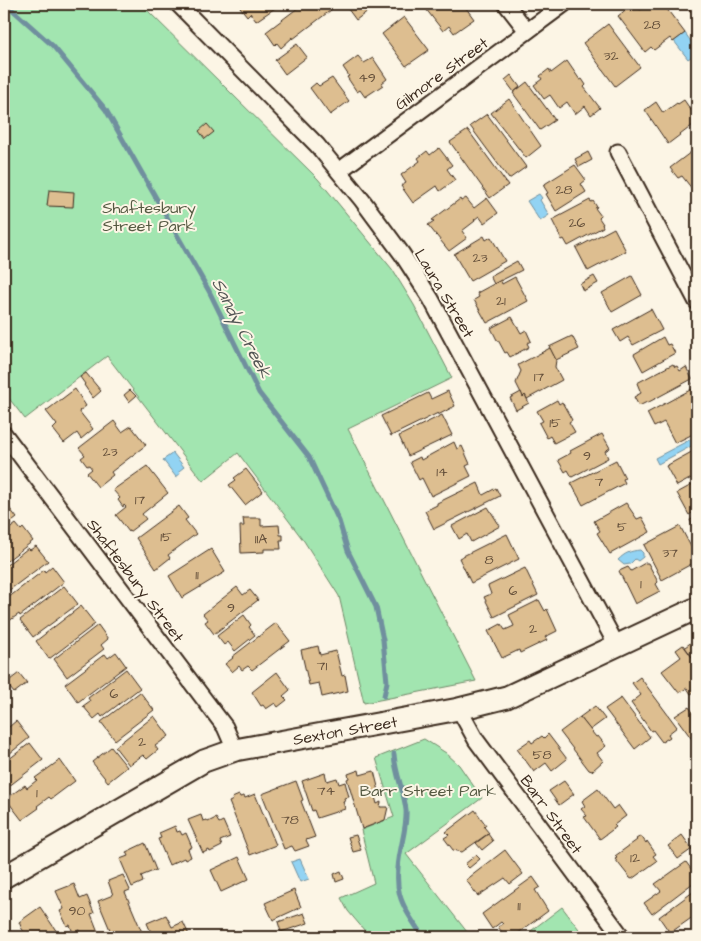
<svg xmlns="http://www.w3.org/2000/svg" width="701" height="941" viewBox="0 0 701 941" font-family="'Architects Daughter',sans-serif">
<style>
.green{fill:#a2e5b0;stroke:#6e8867}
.water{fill:#92d3f3;stroke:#6f8f9e}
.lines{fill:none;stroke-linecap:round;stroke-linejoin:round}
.stream{stroke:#6f8f9e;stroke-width:5}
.building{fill:#ddbe90;stroke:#3b2a1e}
.street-casing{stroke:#3b2a1e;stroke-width:19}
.secondary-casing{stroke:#3b2a1e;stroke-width:25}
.street{stroke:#fcf5e5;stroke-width:15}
.secondary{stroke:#fcf5e5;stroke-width:21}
.labels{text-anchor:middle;stroke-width:4;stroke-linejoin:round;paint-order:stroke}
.number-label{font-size:14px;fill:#644f3a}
.street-label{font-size:16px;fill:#3b2a1e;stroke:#fcf5e5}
.park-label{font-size:16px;fill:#555942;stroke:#fcf5e5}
.water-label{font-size:18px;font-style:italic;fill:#515453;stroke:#fcf5e5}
</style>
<rect width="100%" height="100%" fill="#fcf5e5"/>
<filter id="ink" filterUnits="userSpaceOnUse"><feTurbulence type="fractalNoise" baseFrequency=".02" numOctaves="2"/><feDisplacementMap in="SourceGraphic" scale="10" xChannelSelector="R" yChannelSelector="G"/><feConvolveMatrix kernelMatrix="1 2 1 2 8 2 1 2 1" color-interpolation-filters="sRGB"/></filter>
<g filter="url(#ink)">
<g class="green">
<polygon points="4,4 141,4 318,179 392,269 414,305 452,378 348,429 476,681 364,703 339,596 304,541 238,453 203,481 107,356 25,419 4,392"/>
<polygon points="424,739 446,753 459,765 482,798 406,854 471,937 370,937 348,911 341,898 374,883 361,830 394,817 376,758"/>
<polygon points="562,907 585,937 523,937"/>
</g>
<g class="water">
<polygon points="685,33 697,50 697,53 688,59 674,41"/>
<polygon points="539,194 542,198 540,200 549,215 540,221 527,201"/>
<polygon points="697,436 697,443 658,464 655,458"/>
<polygon points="173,453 184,467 179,471 180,474 176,477 163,460"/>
<path d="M640,550L643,553V557L638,561L635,559L630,564L624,565L618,560C625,553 630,551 640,550Z"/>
<polygon points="300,859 309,879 300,882 291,862"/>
</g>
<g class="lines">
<g class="stream">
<polyline points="6,4 53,46 106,110 209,291 259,393 309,457 339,521 348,551 376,607 383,640 387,682 384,696"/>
<path d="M394,754C395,773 404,791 406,810C407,822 403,837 401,848C392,892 400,902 423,937"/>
</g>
</g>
<g class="building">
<polygon points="241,4 281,4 256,21 250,13 247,16 240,7 242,6"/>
<polygon points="303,4 326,4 331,10 293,39 293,37 281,48 277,43 275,45 266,32"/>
<polygon points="347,4 368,4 372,8 356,20 345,5"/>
<polygon points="422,4 463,4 474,19 454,33 449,26 443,31"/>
<polygon points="640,4 663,4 685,33 673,42 670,38 654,50 651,47 645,52 618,16 628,8 630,11 637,6 640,10 643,8"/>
<polygon points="686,4 697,4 697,17 695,18"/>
<polygon points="404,17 429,50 406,66 382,34"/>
<polygon points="608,24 640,67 615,86 583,43"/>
<polygon points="297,44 307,57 285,74 275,60"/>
<polygon points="358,56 364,63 373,58 387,79 382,83 383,85 365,97 360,90 357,92 347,77 349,76 343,67"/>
<polygon points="567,61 580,80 582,79 586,85 584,87 600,108 591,115 585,106 575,114 567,102 559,108 550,95 544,99 534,85 542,79 540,76 549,69 551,73"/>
<polygon points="511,75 520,87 514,92 505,80"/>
<polygon points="332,78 349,101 330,115 310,88 316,83 319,86"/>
<polygon points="527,82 555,120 540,130 513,93"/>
<polygon points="509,99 541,146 526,158 491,113"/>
<polygon points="684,100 697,119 697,122 668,144 645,110 656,102 663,113 677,103 678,104"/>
<polygon points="487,114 526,167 509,179 470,126"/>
<polygon points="207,124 214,132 205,139 199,131"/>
<polygon points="468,130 508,185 490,198 450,142"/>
<polygon points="439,148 452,165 447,169 455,180 440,191 437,186 413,203 401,186 406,183 401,175 420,161 418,158 427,151 430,155"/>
<polygon points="695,149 697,152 697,187 693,190 682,176 678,178 670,168"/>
<polygon points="588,152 592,160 579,167 575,159"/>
<polygon points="575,165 586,180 581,184 586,192 556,211 546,194 548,193 543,185"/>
<polygon points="49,190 74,192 73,207 47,206"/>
<polygon points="466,198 474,208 487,198 498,213 484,223 479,216 474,220 475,221 462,231 467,238 449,251 428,225 434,221 432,220 460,199 461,201"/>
<polygon points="697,199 697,211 692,202"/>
<polygon points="590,200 591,202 593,201 597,207 595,208 601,216 599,218 603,224 602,224 603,227 568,246 564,239 562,240 552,220"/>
<polygon points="614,228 626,251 588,271 576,248"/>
<polygon points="484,236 486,240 491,237 505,261 470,281 454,254"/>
<polygon points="517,261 522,270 494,284 490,276"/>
<polygon points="594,276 598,283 583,291 580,284"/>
<polygon points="632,276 642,295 612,312 602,293"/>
<polygon points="515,277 528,301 487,323 474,300 479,297 477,293 501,280 502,284"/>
<polygon points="651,309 662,330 633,345 628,337 620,342 613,330"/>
<polygon points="512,317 521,333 526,330 531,341 527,343 529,347 510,357 507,352 505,353 498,340 497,340 491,328"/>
<polygon points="572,336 579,349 556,360 549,347"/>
<polygon points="663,337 667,345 670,344 675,353 643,371 634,354"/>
<polygon points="550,348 556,360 555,367 562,380 527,399 525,395 523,397 516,383 521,371 518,365"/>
<polygon points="673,364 675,367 677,366 680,371 686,367 692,379 647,403 647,402 639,406 634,397 641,393 637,383"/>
<polygon points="86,373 101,391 93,398 84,385 85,384 80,377"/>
<polygon points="697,381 697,394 693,383"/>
<polygon points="75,389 86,406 79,411 93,429 81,439 77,433 64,443 53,429 57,425 46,411"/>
<polygon points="692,389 697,399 697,405 695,406 697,407 697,432 675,443 664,422 654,427 647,413"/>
<polygon points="130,390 136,396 129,402 124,395"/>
<polygon points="448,391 455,406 438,415 438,413 391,436 381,416 428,393 431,399"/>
<polygon points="521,392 523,397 525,395 529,403 516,410 510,398"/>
<polygon points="557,400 559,404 562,402 572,420 569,422 575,432 554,443 550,436 547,438 539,423 543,421 537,411"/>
<polygon points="442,415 452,435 408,456 399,436"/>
<polygon points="114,421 122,432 131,426 146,445 111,472 113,475 98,487 87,473 92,469 89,465 87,466 81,458 85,455 79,448"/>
<polygon points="602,434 610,448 605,451 608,458 572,477 568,470 565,472 558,460 571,453 570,451"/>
<polygon points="454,442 457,449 462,446 470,464 466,466 471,476 431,496 422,478 419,480 410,462 420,457 421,460"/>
<polygon points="697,449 697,475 677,486 666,466"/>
<polygon points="616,460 625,478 623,479 625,483 583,505 571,483"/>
<polygon points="147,466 168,493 142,514 146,519 129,532 116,515 126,507 124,505 123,507 118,500 120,498 113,490"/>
<polygon points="246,469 263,491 245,505 229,485 236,480 234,478"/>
<polygon points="697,482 697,510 689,515 677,493"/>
<polygon points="478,483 483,495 496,488 500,496 434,529 425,511 437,505 437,503"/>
<polygon points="626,503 637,519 642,517 650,532 610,554 597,533 600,531 594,521"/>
<polygon points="7,505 17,518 4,528 4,508"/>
<polygon points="179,506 188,518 185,520 196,534 168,555 170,558 156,569 136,538"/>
<polygon points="488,507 500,526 471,542 467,534 459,539 452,526"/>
<polygon points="697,517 697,534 690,520"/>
<polygon points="243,518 261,518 261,526 279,525 280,535 283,535 283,540 280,540 281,549 264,549 264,552 241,553 240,526 244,526"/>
<polygon points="16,524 21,530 23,528 33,541 4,563 4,533"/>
<polygon points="680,526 697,558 697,561 662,580 644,545"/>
<polygon points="507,534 519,559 471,583 459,558"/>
<polygon points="36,546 48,561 4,594 4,567 28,548 30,550"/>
<polygon points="211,549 225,572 182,598 169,576"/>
<polygon points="645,563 648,563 658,582 656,584 660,591 635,604 619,571 628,567 631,571"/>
<polygon points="52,566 64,582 20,616 19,614 9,621 4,614 4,601 44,570 45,572"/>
<polygon points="525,568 538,595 494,617 484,597 491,594 488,586"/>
<polygon points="64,586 78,604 33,637 20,620"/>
<polygon points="237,587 243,595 250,590 258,600 214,634 205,622 208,620 203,614"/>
<polygon points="539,600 545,611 547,609 557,631 545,637 547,640 520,653 519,650 502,658 488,631 501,624 505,630 514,626 509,615"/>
<polygon points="81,606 95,624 49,659 36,641"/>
<polygon points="244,615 251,625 249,627 255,635 235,651 228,642 224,645 217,636"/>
<polygon points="276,623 290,641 252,670 248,666 242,670 239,666 232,672 225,664 233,658 232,657"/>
<polygon points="98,625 108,639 101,645 104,649 67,677 54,659"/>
<polygon points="697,638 697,658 694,660 685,647"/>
<polygon points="683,645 697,664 697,690 691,694 687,688 679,693 662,671 681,657 676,650"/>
<polygon points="318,646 320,655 336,651 342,676 345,675 348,691 322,697 319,683 309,685 301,650"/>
<polygon points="116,652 126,666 78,702 65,684 105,654 108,658"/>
<polygon points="126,669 140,688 102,717 100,714 94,719 83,706 90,701 88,698"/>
<polygon points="277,672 290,690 283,696 287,700 278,707 275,703 266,709 263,705 261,706 252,692"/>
<polygon points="19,673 27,683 14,693 6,683"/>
<polygon points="640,677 677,727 668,734 670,737 662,742 653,730 651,731 631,703 641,695 632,683"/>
<polygon points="140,692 154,710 115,740 101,722"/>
<polygon points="621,698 650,737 635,749 605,709"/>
<polygon points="595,706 605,719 590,730 580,717"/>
<polygon points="689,707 697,718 697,746 675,716"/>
<polygon points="154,716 169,736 155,746 158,750 147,759 143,755 129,765 115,747"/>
<polygon points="580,717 596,737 598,736 606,746 597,753 603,761 592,771 589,770 560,732"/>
<polygon points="16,721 29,738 4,758 4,731"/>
<polygon points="548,734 567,759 552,771 546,763 534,772 517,749 530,740 532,743 542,736 544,738"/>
<polygon points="30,743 43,760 4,790 4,763"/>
<polygon points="111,747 127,767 108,782 92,762"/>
<polygon points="60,760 75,781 51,799 49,797 37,806 39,808 22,820 6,799 25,785 27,788 37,780 35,778"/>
<polygon points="359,770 360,775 374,771 379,791 374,793 377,804 381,802 380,807 388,807 385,820 362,829 347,779 349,778 348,774"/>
<polygon points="325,773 327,781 337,778 339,784 345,782 349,797 344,798 345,801 343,801 345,809 317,818 314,810 312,811 302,781"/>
<polygon points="296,781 303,800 301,801 315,837 306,840 309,846 295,851 292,846 284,849 262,794"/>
<polygon points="564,781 574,794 559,805 549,791"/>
<polygon points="598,789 613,809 618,805 626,816 614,825 616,827 600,839 584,817 587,816 581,809 585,806 582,801"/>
<polygon points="255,794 276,845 250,855 229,802 233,800 232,798 239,795 240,797 244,796 245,798"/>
<polygon points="475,810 486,825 484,827 489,833 462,852 453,850 444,838 449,835 446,832"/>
<polygon points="201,815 203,821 207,820 208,822 216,818 219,823 223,821 230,837 220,841 222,846 210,852 209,850 203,853 188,820"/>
<polygon points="175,826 177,832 180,831 182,835 186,833 192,847 188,849 191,857 185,860 184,858 169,865 158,839 161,838 159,833"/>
<polygon points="488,834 493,841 482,850 476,843"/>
<polygon points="356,835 361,850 353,852 348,837"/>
<polygon points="682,835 692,849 678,859 668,846"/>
<polygon points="641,836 646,843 647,841 656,854 653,856 657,861 632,879 630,878 615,859 617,858 615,856 637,840 636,839"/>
<polygon points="145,843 156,870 141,876 143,882 132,887 120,859 128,856 126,852"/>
<polygon points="505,850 523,874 510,884 505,878 478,896 466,880"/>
<polygon points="476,855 480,859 469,868 465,864"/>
<polygon points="239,857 249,879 221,892 211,870"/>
<polygon points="686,862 697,877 697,880 652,914 644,903 661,891 655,884"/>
<polygon points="341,871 344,879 336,882 334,874"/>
<polygon points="123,875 130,890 125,892 144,937 113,937 98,901 113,895 108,881"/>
<polygon points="533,877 540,887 535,890 548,911 513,937 506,937 498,927 503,924 501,922 492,929 482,914"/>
<polygon points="74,884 80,899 87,896 94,913 91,914 100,937 83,937 80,930 73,933 70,925 67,926 60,911 64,909 56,891"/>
<polygon points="697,889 697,914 670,933 659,917"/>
<polygon points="294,890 301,907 273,920 265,903"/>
<polygon points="40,907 57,932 60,937 28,937 22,929 19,922"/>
<polygon points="304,913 308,923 281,932 278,922"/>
<polygon points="166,915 172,927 183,922 190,937 153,937 147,923"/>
<polygon points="4,927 11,937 4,937"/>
</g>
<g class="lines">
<g class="street-casing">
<g id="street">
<polyline points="178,4 317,145 362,200 402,254 431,299 617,646"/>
<polyline points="506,4 527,31"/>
<polyline points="618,152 697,302"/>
<polyline points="339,171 564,4"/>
<polyline points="4,434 225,727 235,750"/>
<polyline points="459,709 476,740 622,937"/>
</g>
</g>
<g class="secondary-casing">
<polyline id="secondary" points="4,877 204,761 235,750 459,709 507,697 697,608"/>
</g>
<use href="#street" class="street"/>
<use href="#secondary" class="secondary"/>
</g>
</g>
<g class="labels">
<g class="number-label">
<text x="652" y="29">28</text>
<text x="611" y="60">32</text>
<text x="367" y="82">49</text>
<text x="564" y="194">28</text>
<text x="577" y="227">26</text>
<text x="480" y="262">23</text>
<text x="501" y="305">21</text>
<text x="539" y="381">17</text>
<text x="555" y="427">15</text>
<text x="110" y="456">23</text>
<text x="587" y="460">9</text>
<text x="442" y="476">14</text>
<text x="599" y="486">7</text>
<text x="140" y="504">17</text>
<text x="622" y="531">5</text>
<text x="166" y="541">15</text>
<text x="261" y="543">11A</text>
<text x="670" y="557">37</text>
<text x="489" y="564">8</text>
<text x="197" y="579">11</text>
<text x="641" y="588">1</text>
<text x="513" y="595">6</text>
<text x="231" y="612">9</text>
<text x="533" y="633">2</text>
<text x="322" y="670">71</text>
<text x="114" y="698">6</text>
<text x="142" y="746">2</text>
<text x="542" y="759">58</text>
<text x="326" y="795">74</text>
<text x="37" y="797">1</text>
<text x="290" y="824">78</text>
<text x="635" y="862">12</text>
<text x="519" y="910">11</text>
<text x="77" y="915">90</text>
</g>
<g class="street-label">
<text transform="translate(441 73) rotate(-36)" y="6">Gilmore Street</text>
<text transform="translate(445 293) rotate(59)" y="6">Laura Street</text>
<text transform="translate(136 580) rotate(53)" y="6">Shaftesbury Street</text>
<text transform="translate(345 730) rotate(-10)" y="6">Sexton Street</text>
<text transform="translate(552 814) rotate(54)" y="6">Barr Street</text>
</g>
<g class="park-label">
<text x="149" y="213">Shaftesbury<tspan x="149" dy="18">Street Park</tspan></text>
<text x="428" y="796">Barr Street Park</text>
</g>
<g class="water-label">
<text transform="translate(242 328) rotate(63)" y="6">Sandy Creek</text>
</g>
</g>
<rect width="701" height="941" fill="none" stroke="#fcf5e5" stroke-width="20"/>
<rect x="10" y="10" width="681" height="921" fill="none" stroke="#3b2a1e" stroke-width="2" filter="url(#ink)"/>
</svg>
